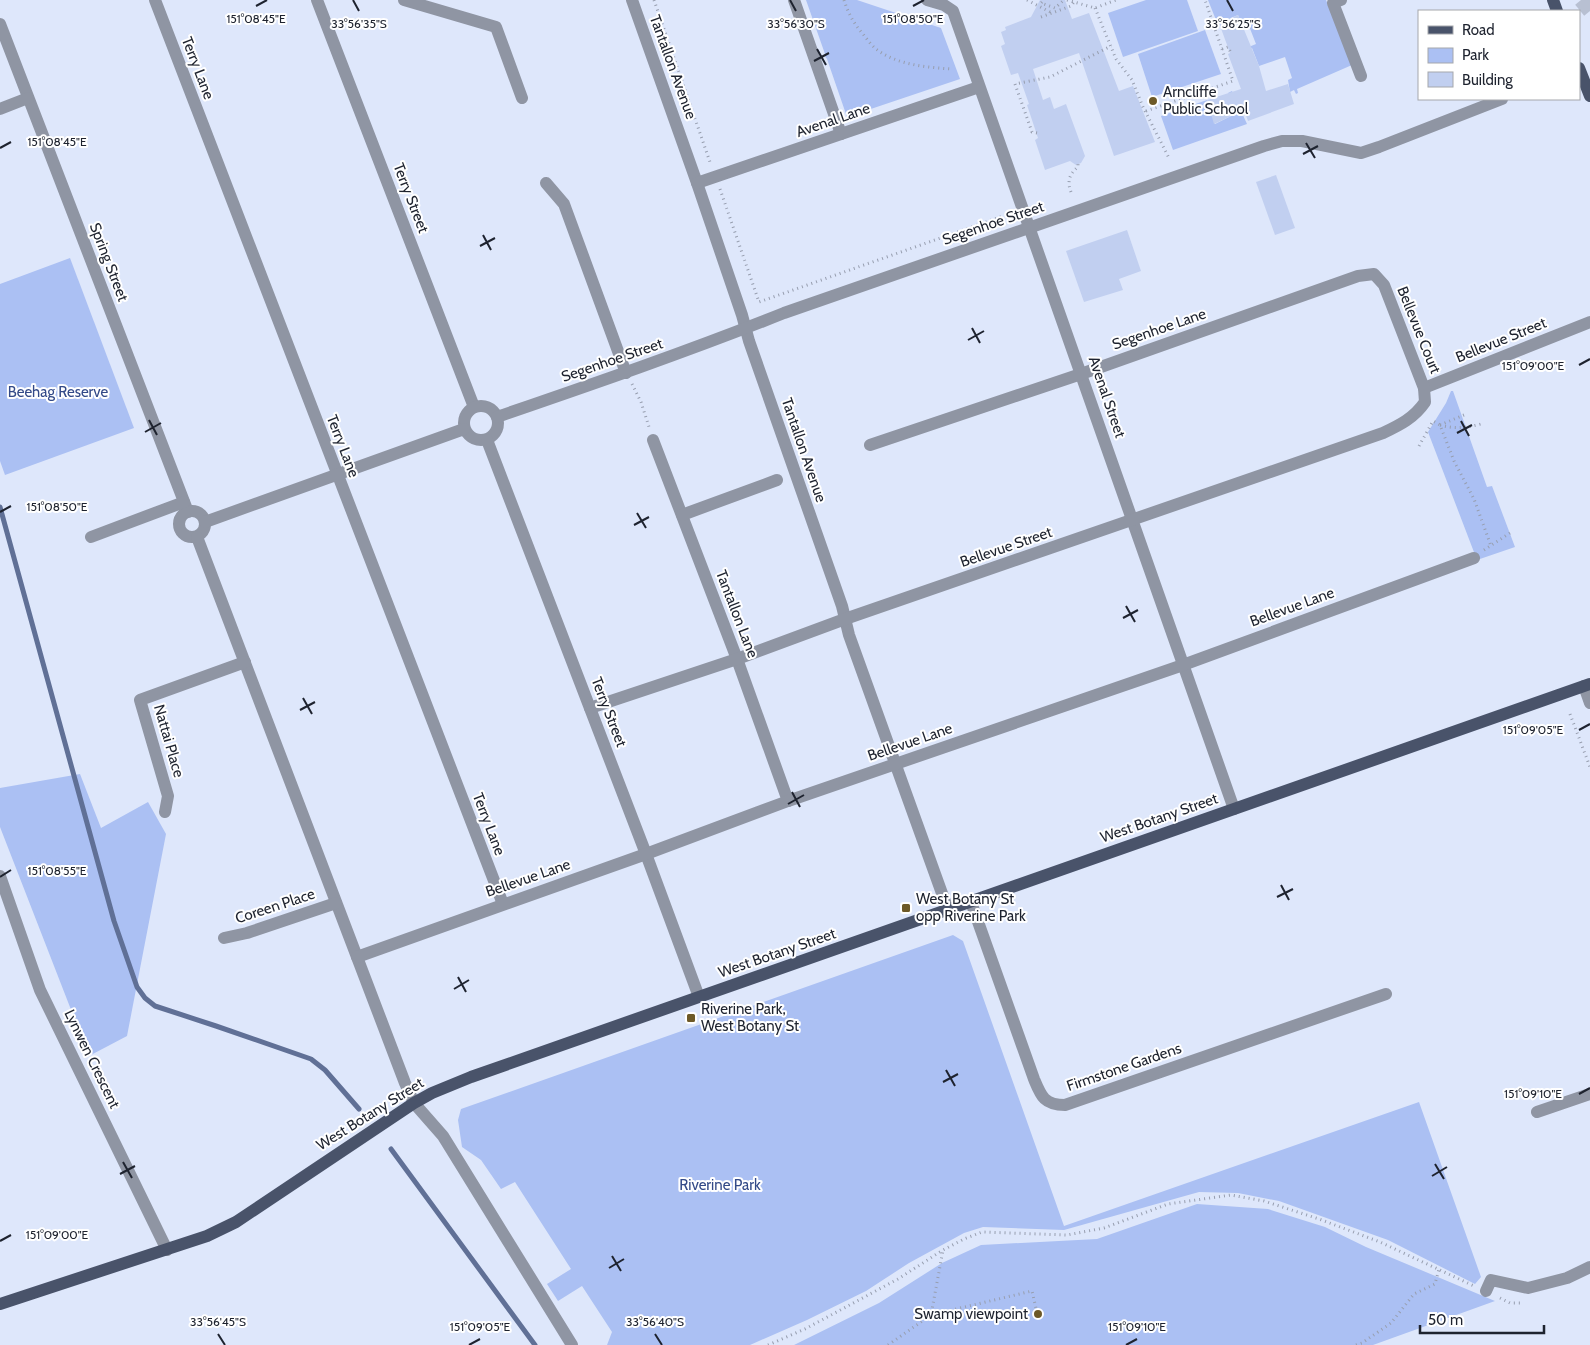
<svg xmlns="http://www.w3.org/2000/svg" width="1590" height="1345" viewBox="0 0 1590 1345" font-family="Cabin,sans-serif">
<style>
.green{fill:#abc0f3}
.lines{fill:none;stroke-linecap:round;stroke-linejoin:round}
.stream{stroke:#607096;stroke-width:5}
.building{fill:#c1cff0}
.highway-tunnel{stroke:#b8c0d2;stroke-width:15;stroke-dasharray:15 8;stroke-linecap:butt}
.path{stroke:#979eaf;stroke-width:3;stroke-dasharray:1 4;stroke-linecap:butt}
.minor{stroke:#8f95a3;stroke-width:12}
.major{stroke:#49536a;stroke-width:12}
.ticks{fill:none;stroke:#1e232f;stroke-width:2}
.poi-dot{fill:#6d5927;stroke:#fff;stroke-width:2}
.labels{text-anchor:middle;stroke-width:4;stroke-linejoin:round;paint-order:stroke}
.street-label{font-size:15px;fill:#1e232f;stroke:#fff}
.poi-label{font-size:15px;fill:#1e232f;stroke:#fff;text-anchor:start}
.park-label{font-size:15px;fill:#334a88;stroke:#fff}
.ticks-label{font-size:12px;text-anchor:middle;fill:#1e232f;stroke:#fff;stroke-width:4;stroke-linejoin:round;paint-order:stroke}
</style>
<rect width="100%" height="100%" fill="#dee7fb"/>
<g class="green">
<polygon points="806,0 857,0 941,28 960,79 847,117 827,59 824,55 825,54"/>
<polygon points="1146,0 1187,0 1198,31 1123,57 1108,13"/>
<polygon points="1208,0 1326,0 1352,65 1297,89 1298,93 1296,94 1294,90 1290,92 1288,80 1292,78 1285,57 1259,66 1252,48 1235,54 1234,53 1256,44 1249,26 1243,27 1238,15 1219,23 1218,25"/>
<polygon points="1205,30 1221,74 1152,97 1138,54"/>
<polygon points="1232,91 1247,124 1173,150 1161,116 1207,100 1215,124 1235,114 1228,93"/>
<polygon points="70,258 134,428 5,475 0,461 0,284"/>
<polygon points="1451,391 1453,391 1487,487 1492,486 1515,547 1477,560 1428,432 1446,403"/>
<polygon points="80,774 101,828 148,802 166,834 127,1036 89,1056 0,827 0,788"/>
<polygon points="953,935 963,941 1064,1226 1419,1102 1481,1277 1475,1284 1388,1240 1279,1201 1238,1193 1199,1192 1064,1230 983,1227 964,1233 909,1263 866,1291 807,1320 750,1345 607,1345 612,1332 582,1286 558,1301 547,1284 571,1269 515,1182 501,1189 481,1160 462,1147 458,1120 461,1109"/>
<polygon points="1197,1204 1268,1209 1325,1227 1366,1247 1495,1301 1373,1345 794,1345 879,1303 942,1263 981,1245 1097,1239"/>
</g>
<g class="lines">
<g class="stream">
<polyline points="0,507 114,921 137,987 145,998 155,1006 216,1026 311,1059 325,1070 359,1109"/>
<polyline points="391,1149 535,1345"/>
</g>
</g>
<g class="building">
<polygon points="1040,0 1065,0 1072,19 1089,13 1119,91 1133,86 1155,142 1114,156 1079,53 1033,69 1043,100 1050,97 1054,109 1066,104 1085,156 1081,163 1076,165 1070,161 1045,170 1035,140 1038,138 1027,105 1029,104 1018,73 1011,75 1001,46 1005,44 1001,32 1006,30 1005,27 1031,17"/>
<polygon points="1238,15 1259,66 1266,91 1288,84 1294,104 1248,121 1244,110 1214,124 1207,100 1241,89 1228,54 1230,53 1219,23"/>
<polygon points="1276,175 1295,228 1275,235 1256,182"/>
<polygon points="1127,230 1141,271 1119,279 1123,290 1084,302 1066,251"/>
</g>
<g class="lines">
<polyline class="highway-tunnel" points="1581,0 1590,11"/>
<g class="path">
<polyline points="654,0 711,165"/>
<path d="M844,0C848,13 854,24 863,34C867,39 871,45 876,49C897,65 925,67 951,69"/>
<polyline points="1027,0 1052,13"/>
<polyline points="1067,0 1095,8 1116,0"/>
<polyline points="1042,2 1041,3 1055,8 1064,0"/>
<polyline points="1095,8 1116,59 1132,80 1143,107 1169,158"/>
<polyline points="1041,17 1071,6 1074,2"/>
<polyline points="1222,49 1228,47 1231,53"/>
<polyline points="1146,111 1233,81 1205,0"/>
<polyline points="1037,133 1032,132 1015,84 1050,77 1111,46"/>
<polyline points="720,189 759,302 1003,216"/>
<path d="M1071,192C1067,182 1069,174 1078,167V164"/>
<polyline points="632,384 641,402 649,427"/>
<path d="M1440,425C1454,429 1466,428 1481,424"/>
<polyline points="1440,425 1464,415"/>
<polyline points="1419,446 1433,421 1440,425 1454,461 1474,499 1491,546"/>
<polyline points="1484,550 1510,533"/>
<polyline points="1570,714 1590,767"/>
<polyline points="1500,1298 1510,1303 1523,1303"/>
<polyline points="931,1315 1032,1291 1038,1317"/>
<polyline points="768,1345 805,1329 898,1279 943,1250 964,1239 982,1232 1067,1235 1104,1228 1168,1204 1231,1195 1264,1201 1319,1219 1380,1242 1474,1286"/>
<polyline points="888,1345 931,1315 943,1250"/>
<polyline points="1356,1345 1362,1343 1391,1323 1414,1294 1435,1284 1439,1269"/>
</g>
<g class="minor">
<polyline points="155,0 503,904"/>
<polyline points="317,0 474,407"/>
<polyline points="404,0 496,27 522,98"/>
<polyline points="632,0 697,183 742,315 749,341 842,606 849,635 948,910"/>
<polyline points="794,0 841,134"/>
<polyline points="927,0 944,5 953,11 1234,809"/>
<polyline points="1341,0 1333,3 1361,76"/>
<polyline points="0,24 188,512"/>
<polyline points="0,109 28,98"/>
<polyline points="546,183 564,204 626,373"/>
<polyline points="697,183 979,87"/>
<polyline points="1424,388 1590,322"/>
<circle cx="481" cy="423" r="17"/>
<path d="M497,417C593,384 689,351 784,313L1264,146L1282,141H1302L1361,153L1379,147L1502,99"/>
<polyline points="487,440 646,854 699,997"/>
<polyline points="653,440 737,659 788,801"/>
<circle cx="192" cy="524" r="13"/>
<polyline points="682,515 777,480"/>
<polyline points="205,522 464,429"/>
<polyline points="91,537 184,502"/>
<polyline points="197,537 405,1083 414,1103 443,1136 572,1345"/>
<polyline points="1584,686 1590,703"/>
<path d="M590,708L737,659L845,619L1383,433C1400,425 1414,418 1425,402L1424,388L1384,285L1374,274L1358,276L1081,374L870,445"/>
<polyline points="165,812 168,796 140,700 245,662"/>
<polyline points="0,876 40,990 167,1250"/>
<path d="M971,902L1034,1079C1041,1096 1044,1105 1065,1105L1386,994"/>
<polyline points="224,938 247,933 336,903"/>
<polyline points="357,957 646,854 788,801 1183,665 1474,558"/>
<polyline points="1537,1112 1590,1094"/>
<polyline points="1486,1291 1491,1280 1528,1288 1567,1278 1590,1267"/>
</g>
<g class="major">
<polyline points="1553,0 1557,11"/>
<polyline points="1579,68 1590,96"/>
<polyline points="0,1304 207,1236 236,1222 414,1103 432,1093 471,1077 1590,684"/>
</g>
</g>
<path class="ticks" d="M353,0L359,11M790,0L796,11M1227,0L1233,11M256,6L267,0M913,6L924,0M817,49L826,65M814,61L829,53M1306,143L1315,158M0,148L11,142M1303,154L1318,146M483,235L491,250M480,246L495,238M972,328L980,343M968,340L984,331M1579,365L1590,359M149,420L157,435M1461,421L1469,436M145,432L161,423M1457,433L1472,425M0,512L11,506M637,513L646,528M634,525L649,517M1126,606L1135,622M1123,618L1138,610M303,698L312,714M300,710L315,702M1579,730L1590,724M792,792L800,807M788,804L804,795M0,877L11,870M1281,885L1289,900M1277,897L1293,889M458,977L466,992M454,989L469,980M946,1070L955,1086M943,1082L958,1074M1579,1094L1590,1088M123,1162L132,1178M1435,1164L1444,1179M120,1174L135,1166M1432,1176L1447,1167M0,1241L11,1235M612,1256L621,1271M609,1268L624,1259M218,1334L225,1345M655,1334L662,1345M469,1345L480,1339M1126,1345L1137,1339"/>
<g class="poi-dot">
<circle cx="1153" cy="101" r="5"/>
<rect x="901" y="903" width="10" height="10" rx="2.5"/>
<rect x="686" y="1013" width="10" height="10" rx="2.5"/>
<circle cx="1038" cy="1314" r="5"/>
</g>
<g class="labels">
<g class="street-label">
<text transform="translate(673 67) rotate(70)" y="5">Tantallon Avenue</text>
<text transform="translate(198 68) rotate(69)" y="5">Terry Lane</text>
<text transform="translate(833 120) rotate(-19)" y="5">Avenal Lane</text>
<text transform="translate(411 198) rotate(69)" y="5">Terry Street</text>
<text transform="translate(993 223) rotate(-19)" y="5">Segenhoe Street</text>
<text transform="translate(109 262) rotate(69)" y="5">Spring Street</text>
<text transform="translate(1159 329) rotate(-19)" y="5">Segenhoe Lane</text>
<text transform="translate(1419 330) rotate(68)" y="5">Bellevue Court</text>
<text transform="translate(1501 340) rotate(-22)" y="5">Bellevue Street</text>
<text transform="translate(612 360) rotate(-19)" y="5">Segenhoe Street</text>
<text transform="translate(1107 397) rotate(71)" y="5">Avenal Street</text>
<text transform="translate(343 446) rotate(69)" y="5">Terry Lane</text>
<text transform="translate(804 450) rotate(71)" y="5">Tantallon Avenue</text>
<text transform="translate(1006 547) rotate(-19)" y="5">Bellevue Street</text>
<text transform="translate(1292 607) rotate(-20)" y="5">Bellevue Lane</text>
<text transform="translate(737 614) rotate(69)" y="5">Tantallon Lane</text>
<text transform="translate(609 712) rotate(69)" y="5">Terry Street</text>
<text transform="translate(169 741) rotate(74)" y="5">Nattai Place</text>
<text transform="translate(910 742) rotate(-19)" y="5">Bellevue Lane</text>
<text transform="translate(1159 818) rotate(-19)" y="5">West Botany Street</text>
<text transform="translate(489 824) rotate(69)" y="5">Terry Lane</text>
<text transform="translate(528 878) rotate(-19)" y="5">Bellevue Lane</text>
<text transform="translate(275 906) rotate(-18)" y="5">Coreen Place</text>
<text transform="translate(777 953) rotate(-19)" y="5">West Botany Street</text>
<text transform="translate(92 1059) rotate(64)" y="5">Lynwen Crescent</text>
<text transform="translate(1124 1067) rotate(-19)" y="5">Firmstone Gardens</text>
<text transform="translate(370 1114) rotate(-32)" y="5">West Botany Street</text>
</g>
<g class="poi-label">
<text x="1163" y="97">Arncliffe<tspan x="1163" dy="17">Public School</tspan></text>
<text x="916" y="904">West Botany St<tspan x="916" dy="17">opp Riverine Park</tspan></text>
<text x="701" y="1014">Riverine Park,<tspan x="701" dy="17">West Botany St</tspan></text>
<text x="1028" y="1319" text-anchor="end">Swamp viewpoint</text>
</g>
<g class="park-label">
<text x="58" y="397">Beehag Reserve</text>
<text x="720" y="1190">Riverine Park</text>
</g>
</g>
<g class="ticks-label">
<text x="256" y="23">151°08'45"E</text>
<text x="913" y="23">151°08'50"E</text>
<text x="359" y="28">33°56'35"S</text>
<text x="796" y="28">33°56'30"S</text>
<text x="1233" y="28">33°56'25"S</text>
<text x="57" y="146">151°08'45"E</text>
<text x="1533" y="370">151°09'00"E</text>
<text x="57" y="511">151°08'50"E</text>
<text x="1533" y="734">151°09'05"E</text>
<text x="57" y="875">151°08'55"E</text>
<text x="1533" y="1098">151°09'10"E</text>
<text x="57" y="1239">151°09'00"E</text>
<text x="218" y="1326">33°56'45"S</text>
<text x="655" y="1326">33°56'40"S</text>
<text x="480" y="1331">151°09'05"E</text>
<text x="1137" y="1331">151°09'10"E</text>
</g>
<rect x="1418" y="10" width="162" height="90" fill="#ffffff" stroke="#a5a7ac"/>
<rect x="1428" y="26" width="25" height="8" fill="#49536a" stroke="#a5a7ac"/>
<text x="1462" y="35" font-size="15" fill="#1e232f">Road</text>
<rect x="1428" y="48" width="25" height="15" fill="#abc0f3" stroke="#a5a7ac"/>
<text x="1462" y="60" font-size="15" fill="#1e232f">Park</text>
<rect x="1428" y="72" width="25" height="15" fill="#c1cff0" stroke="#a5a7ac"/>
<text x="1462" y="85" font-size="15" fill="#1e232f">Building</text>
<path d="M1420 1325v8h124v-8" fill="none" stroke="#1e232f" stroke-width="2.5"/>
<text x="1428" y="1325" font-size="15" fill="#1e232f" stroke="#ffffff" stroke-width="4" paint-order="stroke">50 m</text>
</svg>
